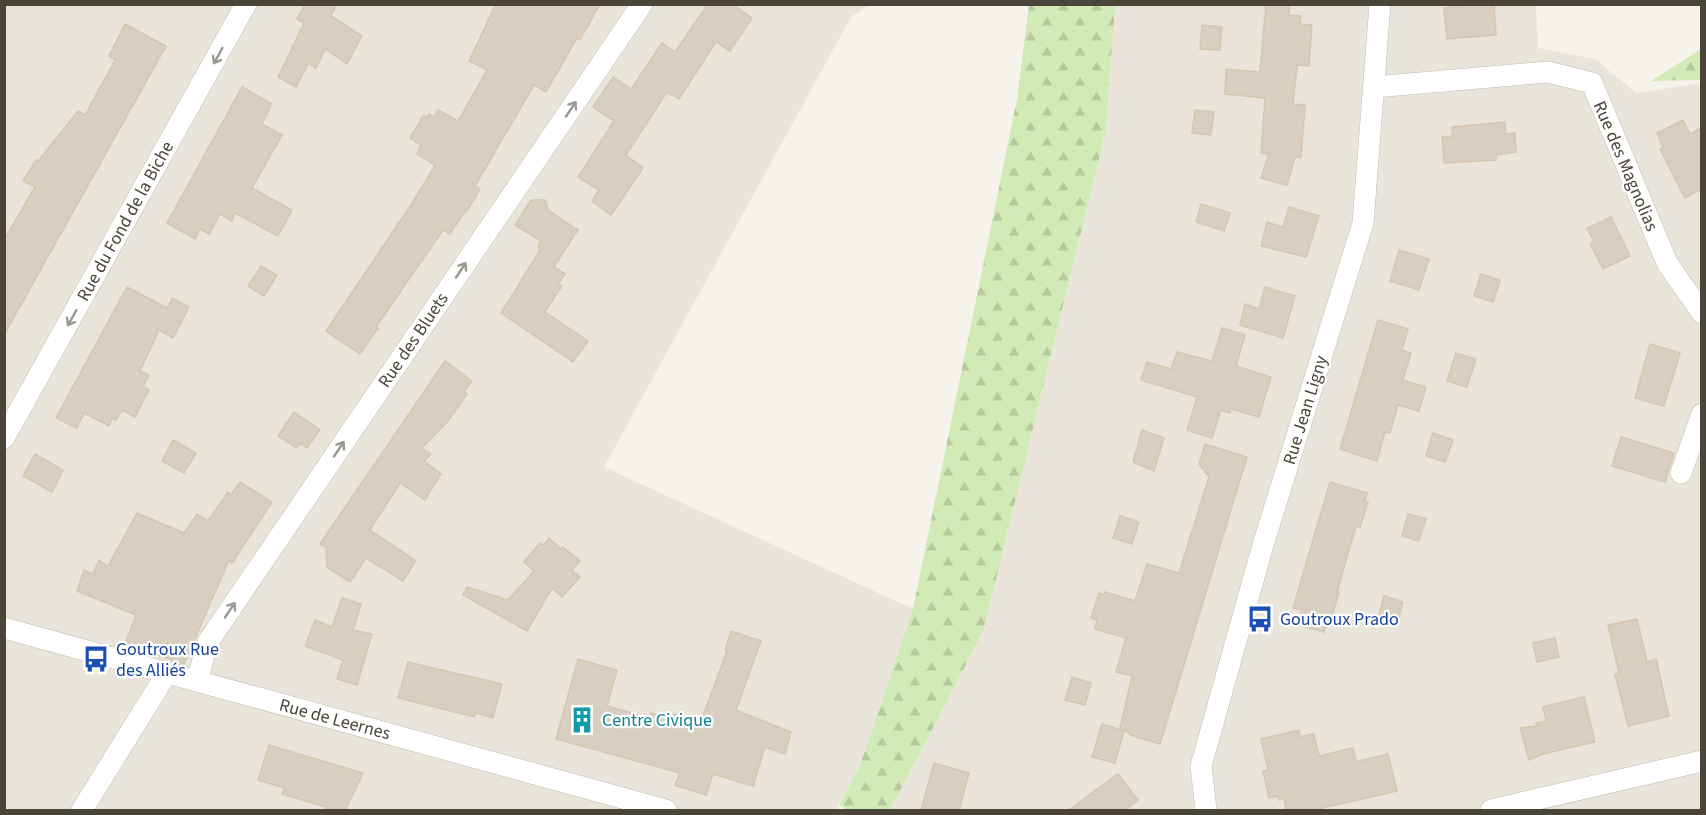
<svg xmlns="http://www.w3.org/2000/svg" width="1706" height="815" viewBox="0 0 1706 815" font-family="'Source Sans 3',sans-serif">
<style>
.residential{fill:#eae5da}
.forest{fill:url(#forest-firs)}
.building{fill:#d8cfc1;stroke:#d3c7b4;stroke-width:1.5}
.lines{fill:none;stroke-linecap:round;stroke-linejoin:round}
.minor-casing{stroke:#c2bbae;stroke-width:22}
.minor{stroke:#fff;stroke-width:21}
.oneway{stroke:#9c9892}
.labels{text-anchor:middle;stroke-width:4.5;stroke-linejoin:round;paint-order:stroke}
.street-label{font-size:18px;fill:#4b4439;stroke:#fff}
.transit-label{font-size:18px;fill:#164399;stroke:#fff;text-anchor:start}
.culture-label{font-size:18px;fill:#0d838f;stroke:#fff;text-anchor:start}
</style>
<defs>
<pattern id="forest-firs" width="22" height="20" patternUnits="userSpaceOnUse" patternTransform="scale(1.5)"><rect width="22" height="20" fill="#d2eab5"/><path d="M5 1l3.5 6h-7zM16 11l3.5 6h-7z" fill="#b6ca9c"/></pattern>
</defs>
<rect width="100%" height="100%" fill="#f6f3ec"/>
<g class="residential">
<polygon points="8,4 869,5 851,17 604,467 913,609 859,768 836,810 5,810 4,10"/>
<polygon points="1115,5 1536,5 1538,48 1595,59 1636,93 1701,83 1701,810 890,810 983,632 1106,132"/>
</g>
<g class="forest">
<polygon points="1029,5 1115,5 1106,131 983,632 890,810 846,810 839,805 859,768 913,609 1017,99"/>
<polygon points="1701,49 1701,80 1651,81"/>
</g>
<g class="building">
<polygon points="305,4 337,4 331,16 362,36 347,64 325,49 316,68 309,63 296,87 278,77 304,23 297,19"/>
<polygon points="496,4 600,4 580,40 577,38 546,92 534,85 475,186 480,189 467,211 466,210 450,234 443,230 376,327 378,328 360,354 326,331 413,202 435,165 417,154 421,145 410,138 423,116 427,118 429,114 434,117 438,110 458,121 487,70 469,61"/>
<polygon points="708,4 732,4 752,18 730,51 716,42 679,99 667,92 626,155 643,168 611,215 592,201 599,190 578,177 614,121 593,107 613,77 631,89 662,43 675,52"/>
<polygon points="1266,4 1290,4 1289,15 1301,16 1300,24 1312,25 1309,66 1297,65 1293,104 1305,105 1301,158 1295,157 1287,185 1261,178 1269,154 1261,153 1265,98 1225,94 1226,69 1260,72"/>
<polygon points="1478,4 1494,4 1496,35 1447,39 1444,8"/>
<polygon points="125,24 166,46 4,335 4,240 35,187 23,181 36,160 38,161 78,111 85,115 115,60 109,56"/>
<polygon points="1202,25 1222,27 1220,50 1200,49"/>
<polygon points="242,87 272,104 262,124 282,135 252,188 292,210 278,236 235,213 232,221 220,214 209,234 200,229 195,239 167,223"/>
<polygon points="1195,110 1214,112 1211,135 1192,133"/>
<polygon points="1683,120 1690,134 1701,128 1701,189 1685,198 1660,149 1663,147 1657,133"/>
<polygon points="1505,122 1506,134 1515,133 1516,152 1496,155 1496,160 1444,163 1442,137 1453,136 1452,127"/>
<polygon points="531,200 545,200 549,211 578,230 554,267 565,274 558,284 562,286 545,312 588,341 573,362 501,313 540,250 538,246 541,241 515,225"/>
<polygon points="1201,204 1230,213 1224,231 1196,222"/>
<polygon points="1289,207 1319,216 1306,257 1261,246 1267,222 1283,227"/>
<polygon points="1611,217 1630,256 1603,269 1590,244 1594,242 1587,228"/>
<polygon points="1399,250 1429,259 1419,290 1390,281"/>
<polygon points="261,266 277,275 264,296 248,286"/>
<polygon points="1481,274 1500,280 1493,302 1474,296"/>
<polygon points="127,287 167,308 172,298 189,307 173,338 159,330 140,371 149,375 143,386 149,390 135,417 122,410 116,420 112,418 109,426 84,413 77,428 56,418"/>
<polygon points="1265,287 1295,296 1283,338 1240,325 1245,304 1259,309"/>
<polygon points="1378,320 1408,329 1402,350 1411,353 1403,380 1426,387 1419,411 1398,405 1390,433 1385,432 1377,461 1340,449"/>
<polygon points="1222,328 1245,335 1236,366 1271,377 1259,417 1231,409 1230,413 1221,410 1212,438 1187,430 1197,397 1141,380 1147,362 1171,369 1177,352 1212,361"/>
<polygon points="1650,344 1680,353 1664,406 1635,398"/>
<polygon points="1456,353 1476,359 1467,387 1447,381"/>
<polygon points="445,361 472,381 464,391 467,394 448,421 422,448 431,454 424,461 441,474 425,500 400,483 370,530 416,561 403,581 366,558 350,582 327,567 326,547 320,544"/>
<polygon points="294,412 320,430 307,448 300,443 297,448 278,436"/>
<polygon points="1142,430 1164,438 1154,471 1133,462"/>
<polygon points="1433,433 1453,440 1445,462 1426,456"/>
<polygon points="1621,437 1674,453 1665,482 1612,466"/>
<polygon points="173,440 196,453 184,473 162,461"/>
<polygon points="1205,444 1247,457 1160,744 1133,736 1120,728 1132,676 1116,672 1126,638 1095,629 1097,620 1091,618 1099,593 1104,595 1105,592 1135,601 1147,564 1179,573 1209,477 1199,464"/>
<polygon points="35,454 63,470 52,492 23,476"/>
<polygon points="240,482 272,502 232,563 229,560 184,664 125,644 136,615 77,591 84,570 93,574 99,560 108,566 137,513 184,533 197,514 208,521 228,492 231,495"/>
<polygon points="1330,482 1367,493 1365,501 1368,502 1360,527 1356,526 1337,592 1339,592 1332,617 1328,616 1324,632 1298,625 1302,610 1293,608"/>
<polygon points="1408,514 1426,519 1419,541 1402,536"/>
<polygon points="1120,516 1139,522 1132,544 1113,538"/>
<polygon points="549,538 561,549 563,547 580,561 572,570 580,577 562,597 552,588 527,631 463,595 467,587 508,600 534,571 524,562 540,543 543,545"/>
<polygon points="1384,596 1403,602 1397,624 1378,618"/>
<polygon points="342,598 361,604 353,630 372,634 357,685 337,679 343,660 305,646 315,620 332,627"/>
<polygon points="1637,619 1647,662 1656,659 1669,716 1628,726 1615,674 1619,673 1608,625"/>
<polygon points="731,631 761,641 736,710 791,732 785,754 765,747 753,786 713,774 706,795 675,785 680,773 556,739 578,659 617,670 607,706 650,718 651,713 673,719 674,714 701,721 727,651 725,650"/>
<polygon points="1555,638 1559,657 1537,662 1533,643"/>
<polygon points="408,662 502,684 493,718 476,713 474,717 398,698"/>
<polygon points="1072,677 1091,683 1085,705 1065,700"/>
<polygon points="1584,697 1595,742 1543,754 1529,760 1520,728 1537,726 1536,723 1546,721 1543,707"/>
<polygon points="1102,724 1124,731 1115,763 1092,757"/>
<polygon points="1299,730 1300,737 1314,734 1319,756 1353,748 1356,762 1388,754 1397,791 1314,810 1286,810 1284,798 1279,800 1278,796 1269,798 1263,771 1268,770 1261,739"/>
<polygon points="269,745 363,773 345,810 324,810 326,807 282,794 284,788 258,780"/>
<polygon points="934,763 969,773 959,810 921,810"/>
<polygon points="1118,774 1138,800 1125,810 1069,810"/>
</g>
<g class="lines">
<g class="minor-casing">
<g id="minor">
<polyline points="1374,87 1548,72 1592,83 1667,263 1702,313"/>
<polyline points="4,438 246,4"/>
<polyline points="1681,473 1702,414"/>
<polyline points="4,628 666,810"/>
<polyline points="197,681 208,642 642,4"/>
<polyline points="82,810 167,673"/>
<polyline points="1206,810 1201,766 1263,545 1363,223 1380,4"/>
<polyline points="1491,810 1702,761"/>
</g>
</g>
<use href="#minor" class="minor"/>
</g>
<defs><path id="oneway-shaft" d="M-6 0H5M1.5-3L5.5 0L1.5 3" fill="none" stroke-width="1.6" stroke-linecap="round" stroke-linejoin="round" transform="scale(1.5)"/></defs>
<g class="oneway">
<use href="#oneway-shaft" transform="translate(218 56) rotate(119)"/>
<use href="#oneway-shaft" transform="translate(571 109) rotate(-56)"/>
<use href="#oneway-shaft" transform="translate(461 270) rotate(-56)"/>
<use href="#oneway-shaft" transform="translate(72 318) rotate(119)"/>
<use href="#oneway-shaft" transform="translate(339 449) rotate(-56)"/>
<use href="#oneway-shaft" transform="translate(230 610) rotate(-56)"/>
</g>
<defs>
<g id="bus-bare" transform="scale(2.07)"><path d="M-5-6H5V4H4V6H2V4H-2V6H-4V4H-5ZM-3.5-4V0h7V-4ZM-3.5 1.2v1.5H-2V1.2ZM2 1.2v1.5H3.5V1.2Z" fill="#1a4fb4" stroke="#fff" stroke-width="2.5" paint-order="stroke"/></g>
<g id="building-bare" transform="scale(2.07)"><path d="M-4-6H4V6H1V3H-1V6H-4ZM-2.5-4.3h1.7v1.8h-1.7ZM.8-4.3h1.7v1.8H.8ZM-2.5-1h1.7V.8h-1.7ZM.8-1h1.7V.8H.8Z" fill="#0f9aa8" stroke="#fff" stroke-width="2.5" paint-order="stroke"/></g>
</defs>
<g fill-rule="evenodd">
<use href="#bus-bare" x="1260" y="619"/>
<use href="#bus-bare" x="96" y="659"/>
<use href="#building-bare" x="582" y="720"/>
</g>
<g class="labels">
<g class="street-label">
<text transform="translate(1626 166) rotate(67)" y="6">Rue des Magnolias</text>
<text transform="translate(125 221) rotate(-61)" y="6">Rue du Fond de la Biche</text>
<text transform="translate(413 340) rotate(-56)" y="6">Rue des Bluets</text>
<text transform="translate(1305 410) rotate(-73)" y="6">Rue Jean Ligny</text>
<text transform="translate(335 719) rotate(15)" y="6">Rue de Leernes</text>
</g>
<g class="transit-label">
<text x="1280" y="625">Goutroux Prado</text>
<text x="116" y="655">Goutroux Rue<tspan x="116" dy="21">des Alliés</tspan></text>
</g>
<g class="culture-label">
<text x="602" y="726">Centre Civique</text>
</g>
</g>
<rect width="1706" height="815" fill="none" stroke="#4b4439" stroke-width="12"/>
</svg>
